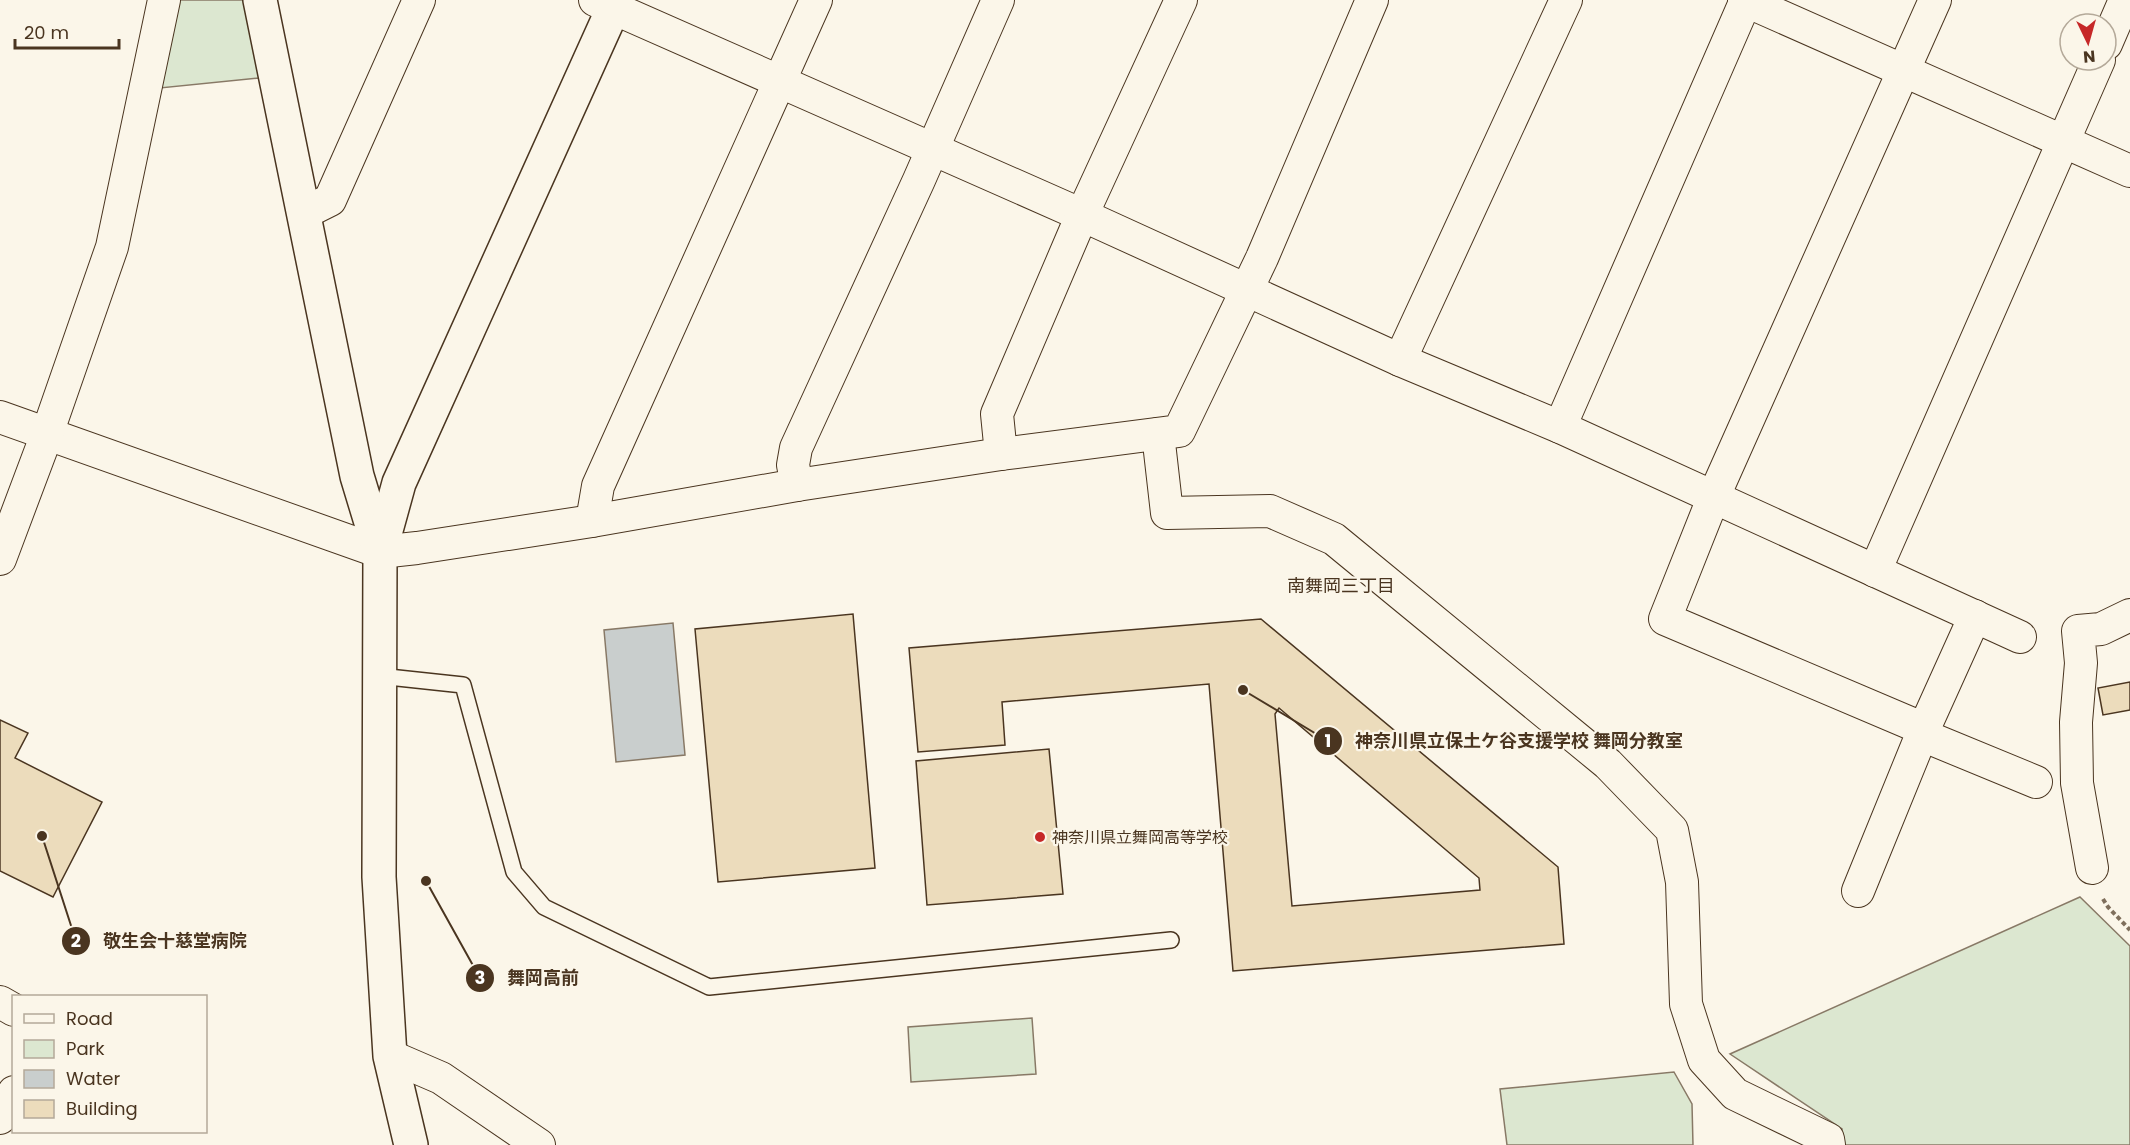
<svg xmlns="http://www.w3.org/2000/svg" width="2130" height="1145" viewBox="0 0 2130 1145" font-family="Poppins,'Noto Sans JP',sans-serif">
<style>
.green{fill:#dce7d0;stroke:#887966;stroke-width:1.5}
.water{fill:#c9cecd;stroke:#887966;stroke-width:1.5}
.building{fill:#ecdcbc;stroke:#4a3520;stroke-width:1.5;fill-rule:evenodd}
.lines{fill:none;stroke-linecap:round;stroke-linejoin:round}
.lane-casing{stroke:#4a3520;stroke-width:18}
.street-casing{stroke:#4a3520;stroke-width:34}
.secondary-casing{stroke:#4a3520;stroke-width:36}
.path{stroke:#7f6f5c;stroke-width:4;stroke-dasharray:4.5 3;stroke-linecap:butt}
.lane{stroke:#fbf6e9;stroke-width:15}
.street{stroke:#fbf6e9;stroke-width:32}
.secondary{stroke:#fbf6e9;stroke-width:33}
.poi-dot{fill:#c62828;stroke:#fbf6e9;stroke-width:2}
.labels{text-anchor:middle;stroke-width:4.5;stroke-linejoin:round;paint-order:stroke}
.poi-label{font-size:16px;fill:#4a3520;stroke:#fbf6e9;text-anchor:start}
.neighbourhood-label{font-size:18px;fill:#4a3520;stroke:#fbf6e9}
.leader{fill:none;stroke:#4a3520;stroke-width:2}
.callout-dot{fill:#4a3520;stroke:#fbf6e9;stroke-width:2}
.mark-label{font-size:18px;text-anchor:middle;font-weight:bold;fill:#fff}
.callout-label{font-size:18px;text-anchor:middle;font-weight:bold;fill:#4a3520;stroke:#fbf6e9;stroke-width:4.5;stroke-linejoin:round;paint-order:stroke}
</style>
<rect width="100%" height="100%" fill="#fbf6e9"/>
<g class="green">
<polygon points="174,0 245,0 259,78 160,88"/>
<polygon points="2080,897 2130,946 2130,1145 1841,1145 1842,1129 1730,1054"/>
<polygon points="1032,1018 1036,1074 911,1082 908,1027"/>
<polygon points="1674,1072 1692,1104 1693,1145 1507,1145 1500,1089"/>
</g>
<polygon class="water" points="673,623 685,755 616,762 604,630"/>
<g class="building">
<polygon points="853,614 875,868 718,882 695,629"/>
<path d="M1261,619L1558,867L1564,944L1233,971L1209,684L1002,702L1005,745L918,752L909,648ZM1279,708L1479,878L1480,890L1292,906L1275,714Z"/>
<polygon points="2130,682 2130,710 2103,715 2098,688"/>
<polygon points="0,720 28,733 15,758 102,802 53,897 0,871"/>
<polygon points="1049,749 1063,894 927,905 916,761"/>
</g>
<g class="lines">
<g class="lane-casing">
<polyline id="lane" points="379,676 463,685 514,872 544,907 709,987 1171,940"/>
</g>
<g class="street-casing">
<g id="street">
<polyline points="595,0 1082,215 1400,360 1560,427 2020,637"/>
<polyline points="1744,0 2130,171"/>
<polyline points="1935,0 1714,496 1665,619 1924,729 1975,616"/>
<polyline points="2106,44 2125,0"/>
<polyline points="304,213 330,200 419,0"/>
<polyline points="1400,360 1566,0"/>
<polyline points="0,417 380,552 417,548 592,521 797,485 1001,454 1179,431 1262,258 1372,0"/>
<polyline points="1560,427 1746,0"/>
<polyline points="1158,434 1167,513 1270,511 1334,539 1608,764 1672,830 1682,882 1686,1004 1704,1060 1735,1094 1828,1139 1829,1145"/>
<polyline points="1001,454 997,414 1082,215 1181,0"/>
<polyline points="797,485 793,465 796,448 919,180 998,0"/>
<polyline points="592,521 598,486 816,0"/>
<polyline points="0,559 47,434 112,247 164,0"/>
<polyline points="1875,571 2099,60"/>
<polyline points="1922,735 2036,782"/>
<polyline points="2092,868 2077,783 2076,722 2081,663 2078,631 2101,629 2130,615"/>
<polyline points="1858,891 1924,729"/>
<polyline points="0,1002 14,1010"/>
<polyline points="390,1056 441,1078 539,1145"/>
<polyline points="0,1118 14,1092"/>
</g>
</g>
<g class="secondary-casing">
<g id="secondary">
<polyline points="260,0 357,476 380,552 379,877 390,1056 411,1145"/>
<polyline points="380,552 399,483 617,0"/>
</g>
</g>
<polyline class="path" points="2103,899 2108,907 2130,930"/>
<use href="#lane" class="lane"/>
<use href="#street" class="street"/>
<use href="#secondary" class="secondary"/>
</g>
<circle class="poi-dot" cx="1040" cy="837" r="6"/>
<g class="labels">
<g class="poi-label">
<text x="1052" y="843">神奈川県立舞岡高等学校</text>
</g>
<g class="neighbourhood-label">
<text x="1341" y="592">南舞岡三丁目</text>
</g>
</g>
<path class="leader" d="M1243 690L1328 741M42 836L76 941M426 881L480 978"/>
<g class="callout-dot">
<circle cx="1243" cy="690" r="6"/>
<circle cx="42" cy="836" r="6"/>
<circle cx="426" cy="881" r="6"/>
<circle cx="1328" cy="741" r="15"/>
<circle cx="76" cy="941" r="15"/>
<circle cx="480" cy="978" r="15"/>
</g>
<g class="mark-label">
<text x="1328" y="747">1</text>
<text x="76" y="947">2</text>
<text x="480" y="984">3</text>
</g>
<g class="callout-label">
<text x="1519" y="747">神奈川県立保土ケ谷支援学校 舞岡分教室</text>
<text x="175" y="947">敬生会十慈堂病院</text>
<text x="543" y="984">舞岡高前</text>
</g>
<rect x="12" y="995" width="195" height="138" fill="#fbf6e9" stroke="#b4a999" stroke-width="1.5"/>
<rect x="24" y="1014" width="30" height="9" fill="#fbf6e9" stroke="#b4a999" stroke-width="1.5"/>
<text x="66" y="1025" font-size="18" fill="#4a3520">Road</text>
<rect x="24" y="1040" width="30" height="18" fill="#dce7d0" stroke="#b4a999" stroke-width="1.5"/>
<text x="66" y="1055" font-size="18" fill="#4a3520">Park</text>
<rect x="24" y="1070" width="30" height="18" fill="#c9cecd" stroke="#b4a999" stroke-width="1.5"/>
<text x="66" y="1085" font-size="18" fill="#4a3520">Water</text>
<rect x="24" y="1100" width="30" height="18" fill="#ecdcbc" stroke="#b4a999" stroke-width="1.5"/>
<text x="66" y="1115" font-size="18" fill="#4a3520">Building</text>
<g transform="translate(2088 42) rotate(175)"><circle r="28" fill="#fbf6e9" stroke="#b4a999" stroke-width="1.5"/>
<path d="M0-4.5L10 22L0 15L-10 22Z" fill="#c62828"/>
<text y="-9" font-size="16" font-weight="bold" text-anchor="middle" fill="#4a3520">N</text>
</g>
<path d="M15 39v9h104v-9" fill="none" stroke="#4a3520" stroke-width="3"/>
<text x="24" y="39" font-size="18" fill="#4a3520" stroke="#fbf6e9" stroke-width="4.5" paint-order="stroke">20 m</text>
</svg>
